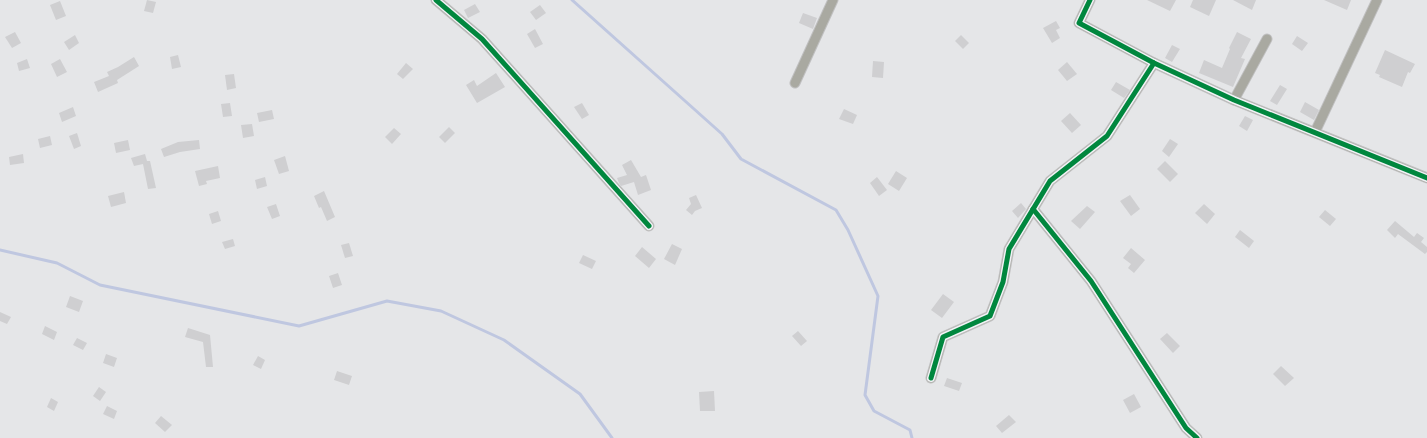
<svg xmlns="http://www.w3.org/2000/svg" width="1427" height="438" viewBox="0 0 1427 438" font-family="Ubuntu,sans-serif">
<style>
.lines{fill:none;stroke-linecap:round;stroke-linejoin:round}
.stream{stroke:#bfc7e0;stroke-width:3}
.building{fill:#cfcfd1}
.street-casing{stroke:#c0c0c1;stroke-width:11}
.street{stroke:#a9a9a1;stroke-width:9}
.cycleway-casing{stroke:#f1f2f6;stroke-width:8}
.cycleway{stroke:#00873e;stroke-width:5}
</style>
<rect width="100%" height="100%" fill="#e5e6e8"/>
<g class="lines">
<g class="stream">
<polyline points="572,0 722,134 741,159 836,210 848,230 878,296 865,395 874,411 910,430 912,438"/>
<polyline points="0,250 57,263 100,285 299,326 387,301 441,311 504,340 580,394 612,438"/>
</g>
</g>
<g class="building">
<polygon points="147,0 156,2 153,13 144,11"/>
<polygon points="1147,0 1176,0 1170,11"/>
<polygon points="1193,0 1216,0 1209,16 1190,7"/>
<polygon points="1233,0 1256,0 1252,10"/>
<polygon points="1324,0 1351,0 1347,10"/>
<polygon points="60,1 66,16 56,20 50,5"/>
<polygon points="475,4 480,12 468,18 464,10"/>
<polygon points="540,5 546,13 536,20 530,12"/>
<polygon points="803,13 817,18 813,29 799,23"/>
<polygon points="1056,21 1060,28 1056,30 1060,38 1052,43 1043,28"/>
<polygon points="535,29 543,44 535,48 527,34"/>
<polygon points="15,32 21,43 12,48 5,37"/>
<polygon points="1237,32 1251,39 1241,58 1245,59 1233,87 1199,73 1204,60 1222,68 1230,49 1229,48"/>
<polygon points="75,35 79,43 69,50 64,42"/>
<polygon points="961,35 969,43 963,49 955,41"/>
<polygon points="1297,36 1308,43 1302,51 1292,44"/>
<polygon points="1172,45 1180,49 1172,62 1165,58"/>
<polygon points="1385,50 1415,64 1410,73 1408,72 1402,87 1379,77 1380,75 1375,73"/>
<polygon points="178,55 181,67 172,69 170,57"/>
<polygon points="134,57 139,66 117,80 118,83 98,92 94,82 109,76 107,72 118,67"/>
<polygon points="27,59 30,68 19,71 17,63"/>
<polygon points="60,59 67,72 57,77 51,64"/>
<polygon points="873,61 884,62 883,78 872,77"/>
<polygon points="1067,62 1077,74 1067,81 1058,70"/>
<polygon points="406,63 413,69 403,79 397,74"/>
<polygon points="496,73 505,87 477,103 466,85 474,80 477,86"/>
<polygon points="234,74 236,88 227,90 225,75"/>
<polygon points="1116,82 1130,90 1124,98 1111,90"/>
<polygon points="1280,85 1287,89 1277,105 1270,101"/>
<polygon points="1305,102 1319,110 1314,120 1300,112"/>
<polygon points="230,103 232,116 223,117 221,104"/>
<polygon points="582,103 589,115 582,119 574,107"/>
<polygon points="73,107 76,116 62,122 59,113"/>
<polygon points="844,109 857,115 853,124 839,119"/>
<polygon points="272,110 274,119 259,122 257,113"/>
<polygon points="1070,113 1081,125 1072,133 1061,121"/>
<polygon points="1245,116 1253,120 1247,131 1239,126"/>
<polygon points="252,124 254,136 243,138 241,125"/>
<polygon points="449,127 455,133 445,143 439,137"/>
<polygon points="394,128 401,134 392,144 385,137"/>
<polygon points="77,133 81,146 74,149 69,136"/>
<polygon points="50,136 52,145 40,148 38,139"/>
<polygon points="1170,139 1178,144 1169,157 1162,151"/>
<polygon points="128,140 130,150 116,153 114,143"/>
<polygon points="199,140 200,149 180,152 164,157 161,149 178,142"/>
<polygon points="23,154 24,163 10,165 9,157"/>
<polygon points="145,154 147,161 150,161 156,188 148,189 143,164 134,166 131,158"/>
<polygon points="285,156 289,171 279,174 274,160"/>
<polygon points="631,160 641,177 646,175 651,190 638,195 634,182 621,186 619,183 617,178 627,175 622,165"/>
<polygon points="1165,161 1178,174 1170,182 1157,169"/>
<polygon points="218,166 220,178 206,181 207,184 199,186 195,171"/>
<polygon points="896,171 907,178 899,191 888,184"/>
<polygon points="265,177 267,186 257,189 255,180"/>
<polygon points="877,177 887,190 879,196 870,183"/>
<polygon points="324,191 335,217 327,221 321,207 319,208 314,196"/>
<polygon points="124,192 126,203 111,207 108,196"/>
<polygon points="696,195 702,208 695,211 692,215 686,210 691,204 689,198"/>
<polygon points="1130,195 1140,209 1131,216 1120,201"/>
<polygon points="1021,203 1026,209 1018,218 1012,211"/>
<polygon points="276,204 280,216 272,219 267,207"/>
<polygon points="1204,204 1215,214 1207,224 1195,213"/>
<polygon points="1087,206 1095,212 1080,229 1071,221"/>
<polygon points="1325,210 1336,219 1330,226 1319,217"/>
<polygon points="218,211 221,221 212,224 209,214"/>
<polygon points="1395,221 1414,237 1417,233 1424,238 1421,242 1427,247 1427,252 1425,254 1398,234 1395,238 1387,230"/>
<polygon points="1240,230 1254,241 1249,248 1235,237"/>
<polygon points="233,239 235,246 225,249 222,242"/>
<polygon points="349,243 353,256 345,258 341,245"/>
<polygon points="672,244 682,249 675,265 664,259"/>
<polygon points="642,247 656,259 649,268 635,256"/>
<polygon points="1131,248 1145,260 1134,273 1128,268 1131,264 1123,258"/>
<polygon points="583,255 596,261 592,269 579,263"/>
<polygon points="338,273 342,285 333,288 329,276"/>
<polygon points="943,294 954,302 942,318 931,310"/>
<polygon points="70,296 83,301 79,312 66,307"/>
<polygon points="0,312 11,317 7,324 0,321"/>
<polygon points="45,326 57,332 54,340 42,334"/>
<polygon points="188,328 210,335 213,367 206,367 203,342 185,337"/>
<polygon points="798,331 807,341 801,346 792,336"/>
<polygon points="1167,333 1180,346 1173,353 1160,339"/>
<polygon points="77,338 87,343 83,350 73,345"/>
<polygon points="106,354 117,358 114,367 103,363"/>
<polygon points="258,356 265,360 261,369 253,365"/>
<polygon points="1281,366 1294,378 1285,386 1273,374"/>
<polygon points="337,371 352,376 349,385 334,380"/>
<polygon points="947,378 962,383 959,391 944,386"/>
<polygon points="99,387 106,392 100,401 93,396"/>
<polygon points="714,391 715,411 700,411 699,392"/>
<polygon points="1134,394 1141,407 1130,413 1123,400"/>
<polygon points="51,398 58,402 54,411 47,407"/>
<polygon points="107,406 117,411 114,419 103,414"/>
<polygon points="1009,415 1016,422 1002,433 996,426"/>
<polygon points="161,416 172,425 165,432 155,423"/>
</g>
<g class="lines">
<g class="street-casing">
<g id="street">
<polyline points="436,0 482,39 649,226"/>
<polyline points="1090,0 1079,23 1154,63 1234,100 1427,178"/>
<polyline points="795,83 833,0"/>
<polyline points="1234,100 1267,39"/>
<polyline points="1315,132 1377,0"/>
<polyline points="1033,209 1091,281 1186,428 1197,438"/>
<polyline points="931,378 943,337 990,316 1003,282 1009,249 1050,181 1107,136 1154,63"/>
</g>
</g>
<use href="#street" class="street"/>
<g class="cycleway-casing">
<g id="cycleway">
<polyline points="436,0 482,39 649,226"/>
<polyline points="1090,0 1079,23 1154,63 1234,100 1427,178"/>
<polyline points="1033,209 1091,281 1186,428 1197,438"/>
<polyline points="931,378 943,337 990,316 1003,282 1009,249 1050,181 1107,136 1154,63"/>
</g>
</g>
<use href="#cycleway" class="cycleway"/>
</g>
</svg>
